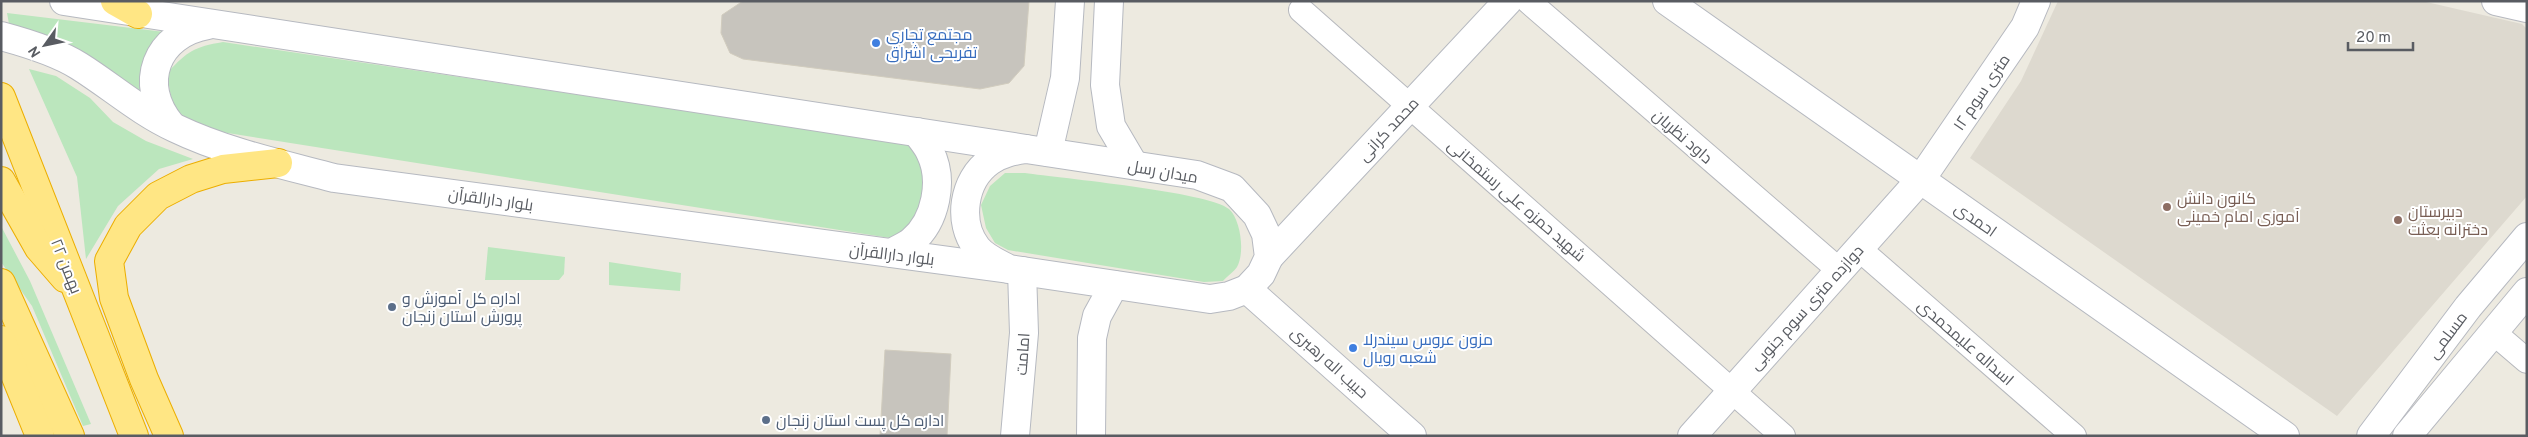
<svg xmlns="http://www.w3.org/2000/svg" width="2528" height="437" viewBox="0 0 2528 437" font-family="Overpass,Cairo,sans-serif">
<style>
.education{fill:#ddd9cf}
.green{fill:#bbe6bd}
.building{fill:#c7c4bd;stroke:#d1ccbe}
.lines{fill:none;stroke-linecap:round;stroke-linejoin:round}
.street-casing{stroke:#b6b8bd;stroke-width:26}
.secondary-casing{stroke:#b6b9c0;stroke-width:30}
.highway-casing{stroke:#ecae00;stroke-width:30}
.street{stroke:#fff;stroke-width:24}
.secondary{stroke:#fff;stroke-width:28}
.highway{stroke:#ffe684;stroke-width:28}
.shop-dot{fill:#3f7fe0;stroke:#fff;stroke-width:2}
.education-dot{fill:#8d6e63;stroke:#fff;stroke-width:2}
.service-dot{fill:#5c6f8a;stroke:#fff;stroke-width:2}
.labels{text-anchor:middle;stroke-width:4;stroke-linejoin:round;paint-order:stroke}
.shop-label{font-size:16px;fill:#366cbe;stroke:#fff;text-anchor:start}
.street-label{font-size:16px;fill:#595c62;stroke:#fff}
.education-label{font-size:16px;fill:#785e54;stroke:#fff;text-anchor:start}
.service-label{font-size:16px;fill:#4e5e75;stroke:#fff;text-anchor:start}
</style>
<rect width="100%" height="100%" fill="#edeae0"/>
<polygon class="education" points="2058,1 2422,1 2522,24 2527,29 2527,196 2337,416 1970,158 2021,81"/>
<g class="green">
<path d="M7,13L173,33C147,50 135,64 146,95L60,39L9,24Z"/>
<path d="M223,42L911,144L925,164L923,204L905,233L890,238L215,131C179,116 170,114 168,72C188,51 194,47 223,42Z"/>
<polygon points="29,69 56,76 90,98 113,122 146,141 193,159 159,169 118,206 86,259 77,177"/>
<path d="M1005,173H1025C1060,178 1209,192 1229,209C1241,220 1245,253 1237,267C1234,272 1227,276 1223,281L1204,282L1008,250L995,243L986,228L981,205L990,186Z"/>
<polygon points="1,226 30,281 91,424 83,426 32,306 1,262"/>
<polygon points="488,247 565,257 564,274 559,280 485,280"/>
<polygon points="609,262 681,273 680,291 609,285"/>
</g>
<g class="building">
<polygon points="743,1 1029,1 1024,66 1009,83 980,89 743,59 730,53 721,33 722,15"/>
<polygon points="885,350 951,354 947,436 880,436"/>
</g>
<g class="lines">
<g class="street-casing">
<g id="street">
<polyline points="1528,1 1839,270"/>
<polyline points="1301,10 1783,436"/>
<polyline points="1858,248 2074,436"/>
<polyline points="2493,332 2527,361"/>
</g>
</g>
<g class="secondary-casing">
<g id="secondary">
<polyline points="64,1 1026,149"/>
<polyline points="1109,1 1105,85 1111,126 1134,165"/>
<polyline points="1667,1 2285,436"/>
<polyline points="2496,1 2527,8"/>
<path d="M1,36C27,43 57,52 79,66C111,86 140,112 175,128C225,152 281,164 334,178L1009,269"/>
<path d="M171,125C137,84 156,34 208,25"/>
<path d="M1026,149L1197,175L1232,188L1257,215L1266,234L1269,257L1261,274L1247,289L1229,296L1210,299L1009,269C998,263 985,258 977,248C957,222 963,180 990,161C1001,153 1013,151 1026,149Z"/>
<polyline points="1048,152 1065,78 1070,1"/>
<path d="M892,253C898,249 906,246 912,241C936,221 944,180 930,152C927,145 921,139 917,132"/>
<polyline points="1269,257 1508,1"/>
<polyline points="1247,289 1412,436"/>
<polyline points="1015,436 1024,333 1022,271"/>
<polyline points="1091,436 1092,338 1097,316 1114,285"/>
<polyline points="1692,436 1921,179 2025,27 2036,1"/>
<polyline points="2371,436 2468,307 2527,237"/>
<polyline points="2407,436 2527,292"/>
</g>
</g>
<g class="highway-casing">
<g id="highway">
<polyline points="115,1 138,14"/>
<polyline points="1,97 134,436"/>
<polyline points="1,181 39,248 65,278"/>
<polyline points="1,283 70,436"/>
<polyline points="1,340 40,436"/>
<polyline points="169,436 144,379 114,298 109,261 128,226 158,196 191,179 223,169 278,163"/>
</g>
</g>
<use href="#street" class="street"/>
<use href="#secondary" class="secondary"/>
<use href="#highway" class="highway"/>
</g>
<g class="shop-dot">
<circle cx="876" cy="43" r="5"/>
<circle cx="1353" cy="348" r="5"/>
</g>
<g class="education-dot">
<circle cx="2167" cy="207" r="5"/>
<circle cx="2398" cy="220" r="5"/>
</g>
<g class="service-dot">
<circle cx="392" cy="307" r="5"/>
<circle cx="766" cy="420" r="5"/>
</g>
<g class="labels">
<g class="shop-label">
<text x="886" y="40">مجتمع تجاری<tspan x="886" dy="18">تفریحی اشراق</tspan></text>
<text x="1363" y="345">مزون عروس سیندرلا<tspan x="1363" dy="18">شعبه رویال</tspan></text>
</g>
<g class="street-label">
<text transform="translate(1981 92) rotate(-56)" y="6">۱۲ متری سوم</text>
<text transform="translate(1388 129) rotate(-47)" y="6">محمد کرانی</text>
<text transform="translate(1683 136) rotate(41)" y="6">داود نظریان</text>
<text transform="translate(1163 171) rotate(10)" y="6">میدان رسل</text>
<text transform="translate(491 199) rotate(8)" y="6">بلوار دارالقرآن</text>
<text transform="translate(1517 200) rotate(41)" y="6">شهید حمزه علی رستمخانی</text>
<text transform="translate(1976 219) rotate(35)" y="6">احمدی</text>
<text transform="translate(892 254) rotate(7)" y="6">بلوار دارالقرآن</text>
<text transform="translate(67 266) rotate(68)" y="6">۲۲ بهمن</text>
<text transform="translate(1806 307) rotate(-48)" y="6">دوازده متری سوم جنوبی</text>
<text transform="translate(2447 335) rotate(-53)" y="6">مسلمی</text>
<text transform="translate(1966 342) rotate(41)" y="6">اسداله علیمحمدی</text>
<text transform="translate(1022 354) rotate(-86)" y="6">امامت</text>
<text transform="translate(1330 362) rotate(42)" y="6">حبیب اله رهبری</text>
</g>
<g class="education-label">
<text x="2177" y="204">کانون دانش<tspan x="2177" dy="18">آموزی امام خمینی</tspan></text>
<text x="2408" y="217">دبیرستان<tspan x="2408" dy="18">دخترانه بعثت</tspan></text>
</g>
<g class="service-label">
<text x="402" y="304">اداره کل آموزش و<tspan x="402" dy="18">پرورش استان زنجان</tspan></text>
<text x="776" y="426">اداره کل پست استان زنجان</text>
</g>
</g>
<rect width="2528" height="437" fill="none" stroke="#595c62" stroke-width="5"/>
<g transform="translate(45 45) rotate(237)" stroke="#ffffff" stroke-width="4" paint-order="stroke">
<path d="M0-4L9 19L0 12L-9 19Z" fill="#595c62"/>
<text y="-8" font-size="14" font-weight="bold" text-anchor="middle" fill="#595c62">N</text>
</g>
<path d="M2348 42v8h65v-8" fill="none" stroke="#595c62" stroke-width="2.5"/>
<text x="2356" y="42" font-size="15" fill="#595c62" stroke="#ffffff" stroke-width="4" paint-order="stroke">20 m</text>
</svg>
